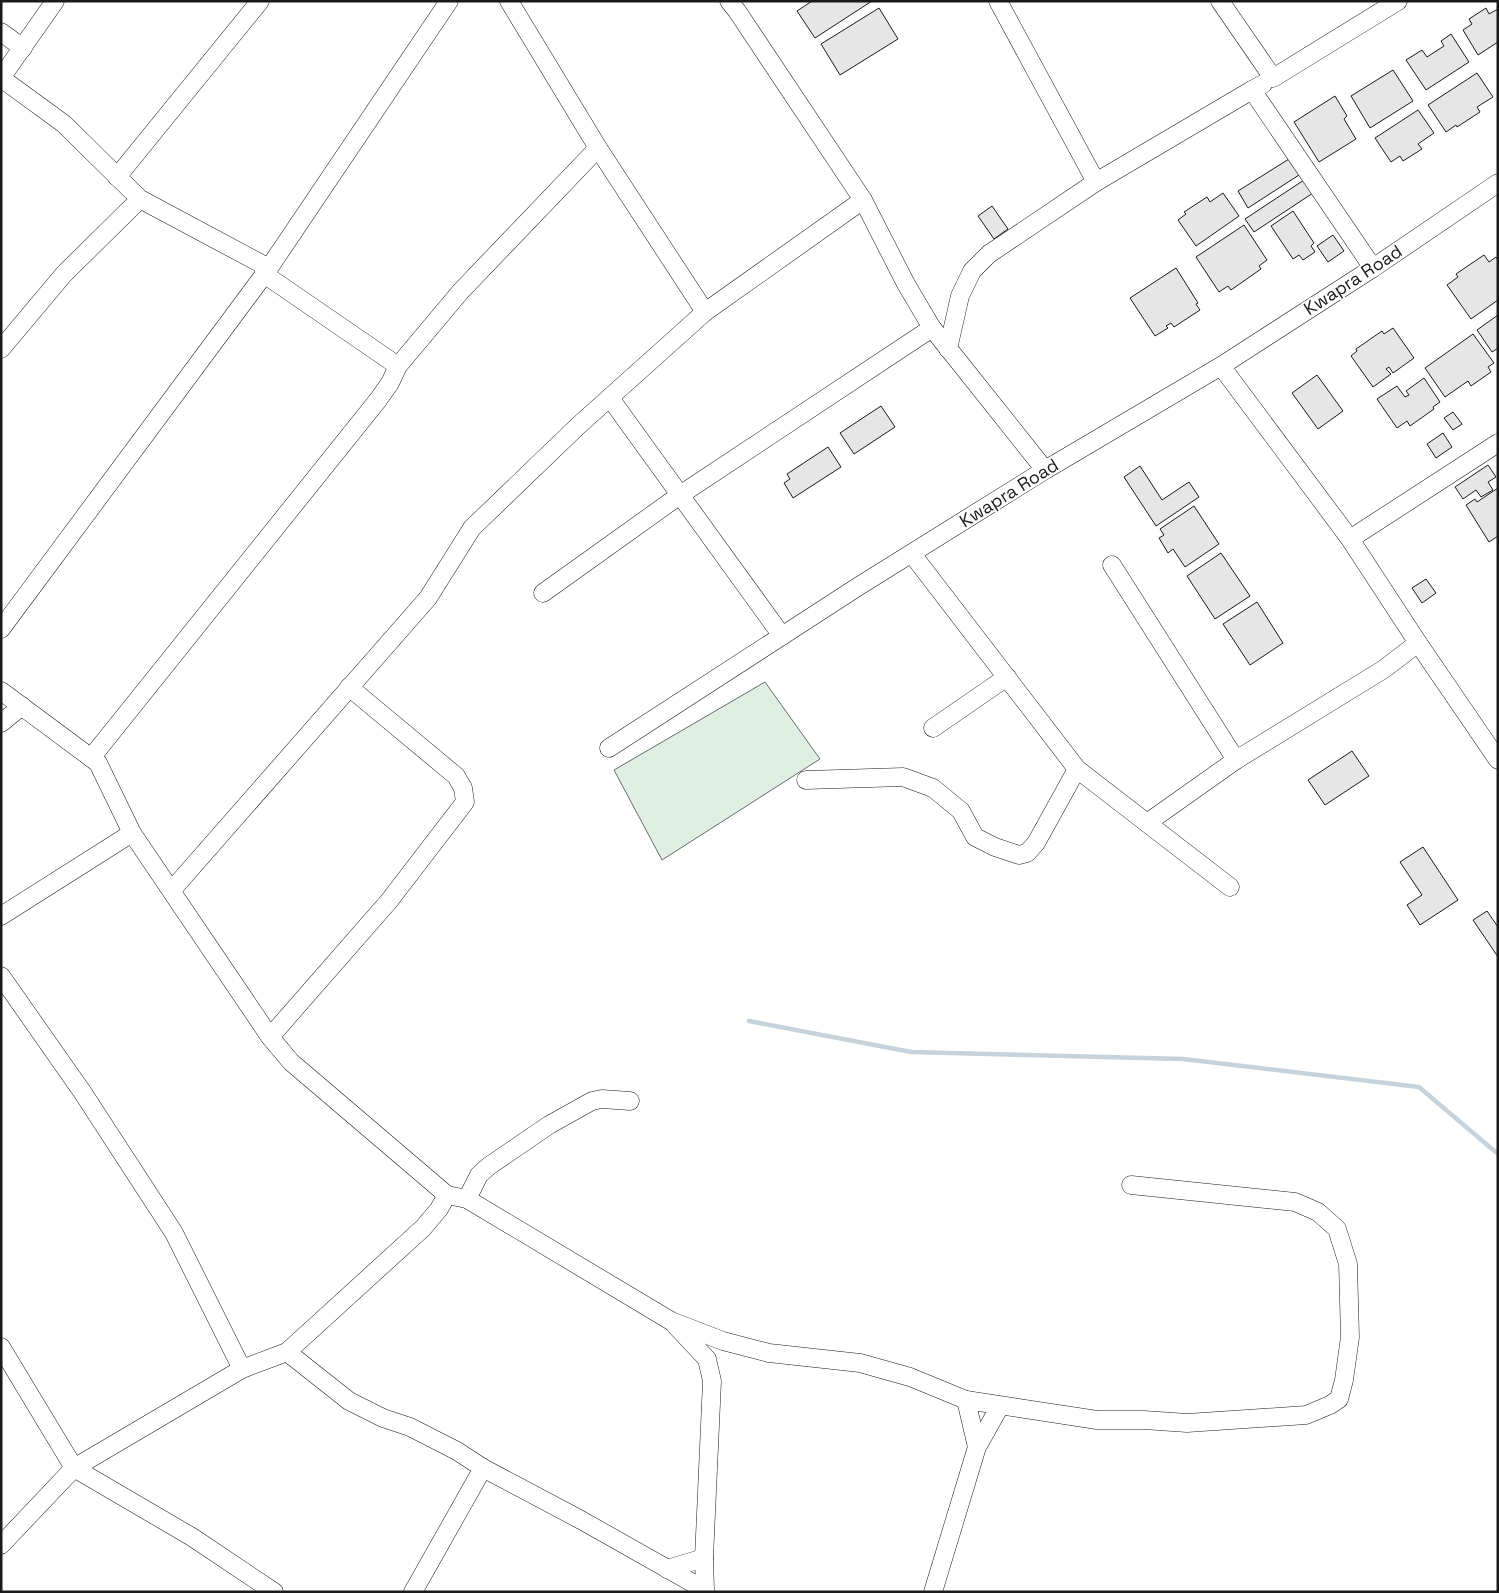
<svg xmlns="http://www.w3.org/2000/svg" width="1499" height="1593" viewBox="0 0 1499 1593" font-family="'Space Grotesk',sans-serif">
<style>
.green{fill:#e0efe3;stroke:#6a6a6a}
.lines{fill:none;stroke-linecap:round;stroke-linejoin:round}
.stream{stroke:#c6d2dc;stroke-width:4.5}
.building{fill:#e6e6e6;stroke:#1a1a1a}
.minor-casing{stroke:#1a1a1a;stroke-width:19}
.minor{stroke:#fff;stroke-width:18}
.labels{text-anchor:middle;stroke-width:4;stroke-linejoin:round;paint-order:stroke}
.street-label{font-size:18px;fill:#1a1a1a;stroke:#fff}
</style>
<rect width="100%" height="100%" fill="#fff"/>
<polygon class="green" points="765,682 820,759 662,860 614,770"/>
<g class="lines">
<polyline class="stream" points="749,1021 911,1052 1183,1059 1419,1087 1498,1154"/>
</g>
<g class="building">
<polygon points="812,1 872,1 815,38 797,11"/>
<polygon points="879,8 898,39 840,75 821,44"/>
<polygon points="1486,8 1489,14 1498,9 1498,42 1478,55 1463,30 1472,24 1469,19"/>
<polygon points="1451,34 1469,62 1426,90 1406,60 1422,50 1427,57 1444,46 1441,41"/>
<polygon points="1393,70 1413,101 1370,128 1351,96"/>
<polygon points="1477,73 1493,97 1477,107 1480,112 1457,127 1456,125 1446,132 1428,105"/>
<polygon points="1335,96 1347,116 1344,119 1356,139 1319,162 1294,122"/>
<polygon points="1418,110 1434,133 1418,144 1422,149 1403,161 1400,156 1391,162 1375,138"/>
<polygon points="1289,159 1299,175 1248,208 1238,191"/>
<polygon points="1304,180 1313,193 1254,232 1245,219"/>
<polygon points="1223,193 1239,216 1196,246 1178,220 1186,214 1184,212 1207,197 1210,202"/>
<polygon points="992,206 1008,229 994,239 978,216"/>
<polygon points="1293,211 1314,243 1311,246 1315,252 1303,260 1299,255 1293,259 1271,226"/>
<polygon points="1244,225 1267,260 1259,266 1261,269 1231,290 1228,286 1219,292 1196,257"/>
<polygon points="1333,235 1344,251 1328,262 1317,246"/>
<polygon points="1484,255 1489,262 1496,257 1498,260 1498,300 1471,319 1447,285 1458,277 1456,274"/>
<polygon points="1176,268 1198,303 1196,304 1200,310 1174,327 1171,323 1166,326 1168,328 1155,336 1130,298"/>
<polygon points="1498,315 1498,348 1492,352 1477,330"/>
<polygon points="1393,328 1414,358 1393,373 1389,367 1386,369 1391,374 1373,387 1351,356 1357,351 1356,349 1382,331 1384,334"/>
<polygon points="1473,334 1494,363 1488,367 1491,372 1471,386 1468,381 1445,397 1425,368"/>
<polygon points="1317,375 1343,411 1318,429 1292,393"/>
<polygon points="1424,378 1440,402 1433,407 1434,409 1410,426 1407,421 1397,428 1377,399 1397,386 1405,397 1409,395 1406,391"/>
<polygon points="881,406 895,427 854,454 840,433"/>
<polygon points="1453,412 1462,424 1453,430 1444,418"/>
<polygon points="1443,433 1452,447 1436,458 1427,444"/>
<polygon points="828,447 841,467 793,498 784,483 790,479 787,474"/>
<polygon points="1488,465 1496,477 1488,482 1493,490 1481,497 1476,490 1463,499 1455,487"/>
<polygon points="1140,466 1162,500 1189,482 1199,497 1156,526 1124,477"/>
<polygon points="1498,488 1498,536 1489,542 1466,505 1475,499 1477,502"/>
<polygon points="1194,506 1219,544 1185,567 1173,549 1168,553 1159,538 1164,535 1160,529"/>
<polygon points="1221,553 1250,596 1215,619 1187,576"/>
<polygon points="1426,579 1436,593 1422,603 1412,588"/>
<polygon points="1257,602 1283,643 1250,665 1223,624"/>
<polygon points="1352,751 1369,776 1325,805 1308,780"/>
<polygon points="1423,847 1458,900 1420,925 1407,905 1422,895 1400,862"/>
<polygon points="1487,911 1498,927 1498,957 1473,920"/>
</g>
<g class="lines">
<g class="minor-casing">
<g id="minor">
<polyline points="55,1 1,78 64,124 140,199 269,268"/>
<polyline points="509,1 598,148 705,312"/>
<polyline points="729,1 737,11 863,200 906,284 932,328 1045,470"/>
<polyline points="998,1 1096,182"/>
<polyline points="1220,1 1273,78 1398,1"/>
<polyline points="1,32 23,48"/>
<polyline points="1263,84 1252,90 1373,268"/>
<polyline points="117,177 260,1"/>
<polyline points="264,274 398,366"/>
<polyline points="1,349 64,274 140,199"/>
<polyline points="948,349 960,296 972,271 989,254 1096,182 1252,90"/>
<polyline points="1221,366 1350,539 1418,643 1498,760"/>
<polyline points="610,398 782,636"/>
<polyline points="1350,539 1498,443"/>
<polyline points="912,554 1077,769 1230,887"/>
<polyline points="1112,565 1236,760"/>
<polyline points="543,593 680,495 932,328"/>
<polyline points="1,629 269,268 449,1"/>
<polyline points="1,691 98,763 132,833 270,1037 291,1062 447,1195 467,1199 671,1321 723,1341 769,1353 860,1363 910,1377 966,1400 1097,1420 1144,1420 1187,1423 1306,1415 1330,1405 1339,1399 1344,1380 1350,1337 1348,1264 1337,1229 1318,1212 1295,1202 1131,1185"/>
<polyline points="1,723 22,706"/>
<polyline points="933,728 1007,677"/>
<polyline points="609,748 859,586 1045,470 1221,366 1373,268 1498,183"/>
<polyline points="91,758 378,400 390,383 398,366 461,291 598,148"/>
<polyline points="806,780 903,777 933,788 961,811 975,837 995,847 1019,855 1027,853 1036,843 1077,769"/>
<polyline points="1147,823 1236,760 1384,669 1418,643"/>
<polyline points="172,890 428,598 472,528 579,425 705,312 863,200"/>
<polyline points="1,916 132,833"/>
<polyline points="1,976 83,1093 174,1233 242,1369"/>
<polyline points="270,1037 389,901 465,802 463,788 456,776 349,687"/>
<polyline points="467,1199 479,1175 489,1166 549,1125 592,1101 602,1099 630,1101"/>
<polyline points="1,1347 74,1468 192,1537 274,1592"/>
<polyline points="287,1352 349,1401 383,1418 410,1427 457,1451 483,1468 581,1520 705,1590 704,1558 712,1381 707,1359 675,1325"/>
<polyline points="966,1400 977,1447"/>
<polyline points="1,1545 74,1468 242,1369 287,1352 423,1228 439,1209 447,1195"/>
<polyline points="667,1569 704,1558"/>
<polyline points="413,1592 483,1468"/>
<polyline points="933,1592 977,1447 1000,1406"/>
</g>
</g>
<use href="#minor" class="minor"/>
</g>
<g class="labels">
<g class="street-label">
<text transform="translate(1353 280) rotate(-33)" y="6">Kwapra Road</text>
<text transform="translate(1009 493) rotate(-32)" y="6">Kwapra Road</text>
</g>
</g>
<rect width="1499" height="1593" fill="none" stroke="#1a1a1a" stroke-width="5"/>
</svg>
